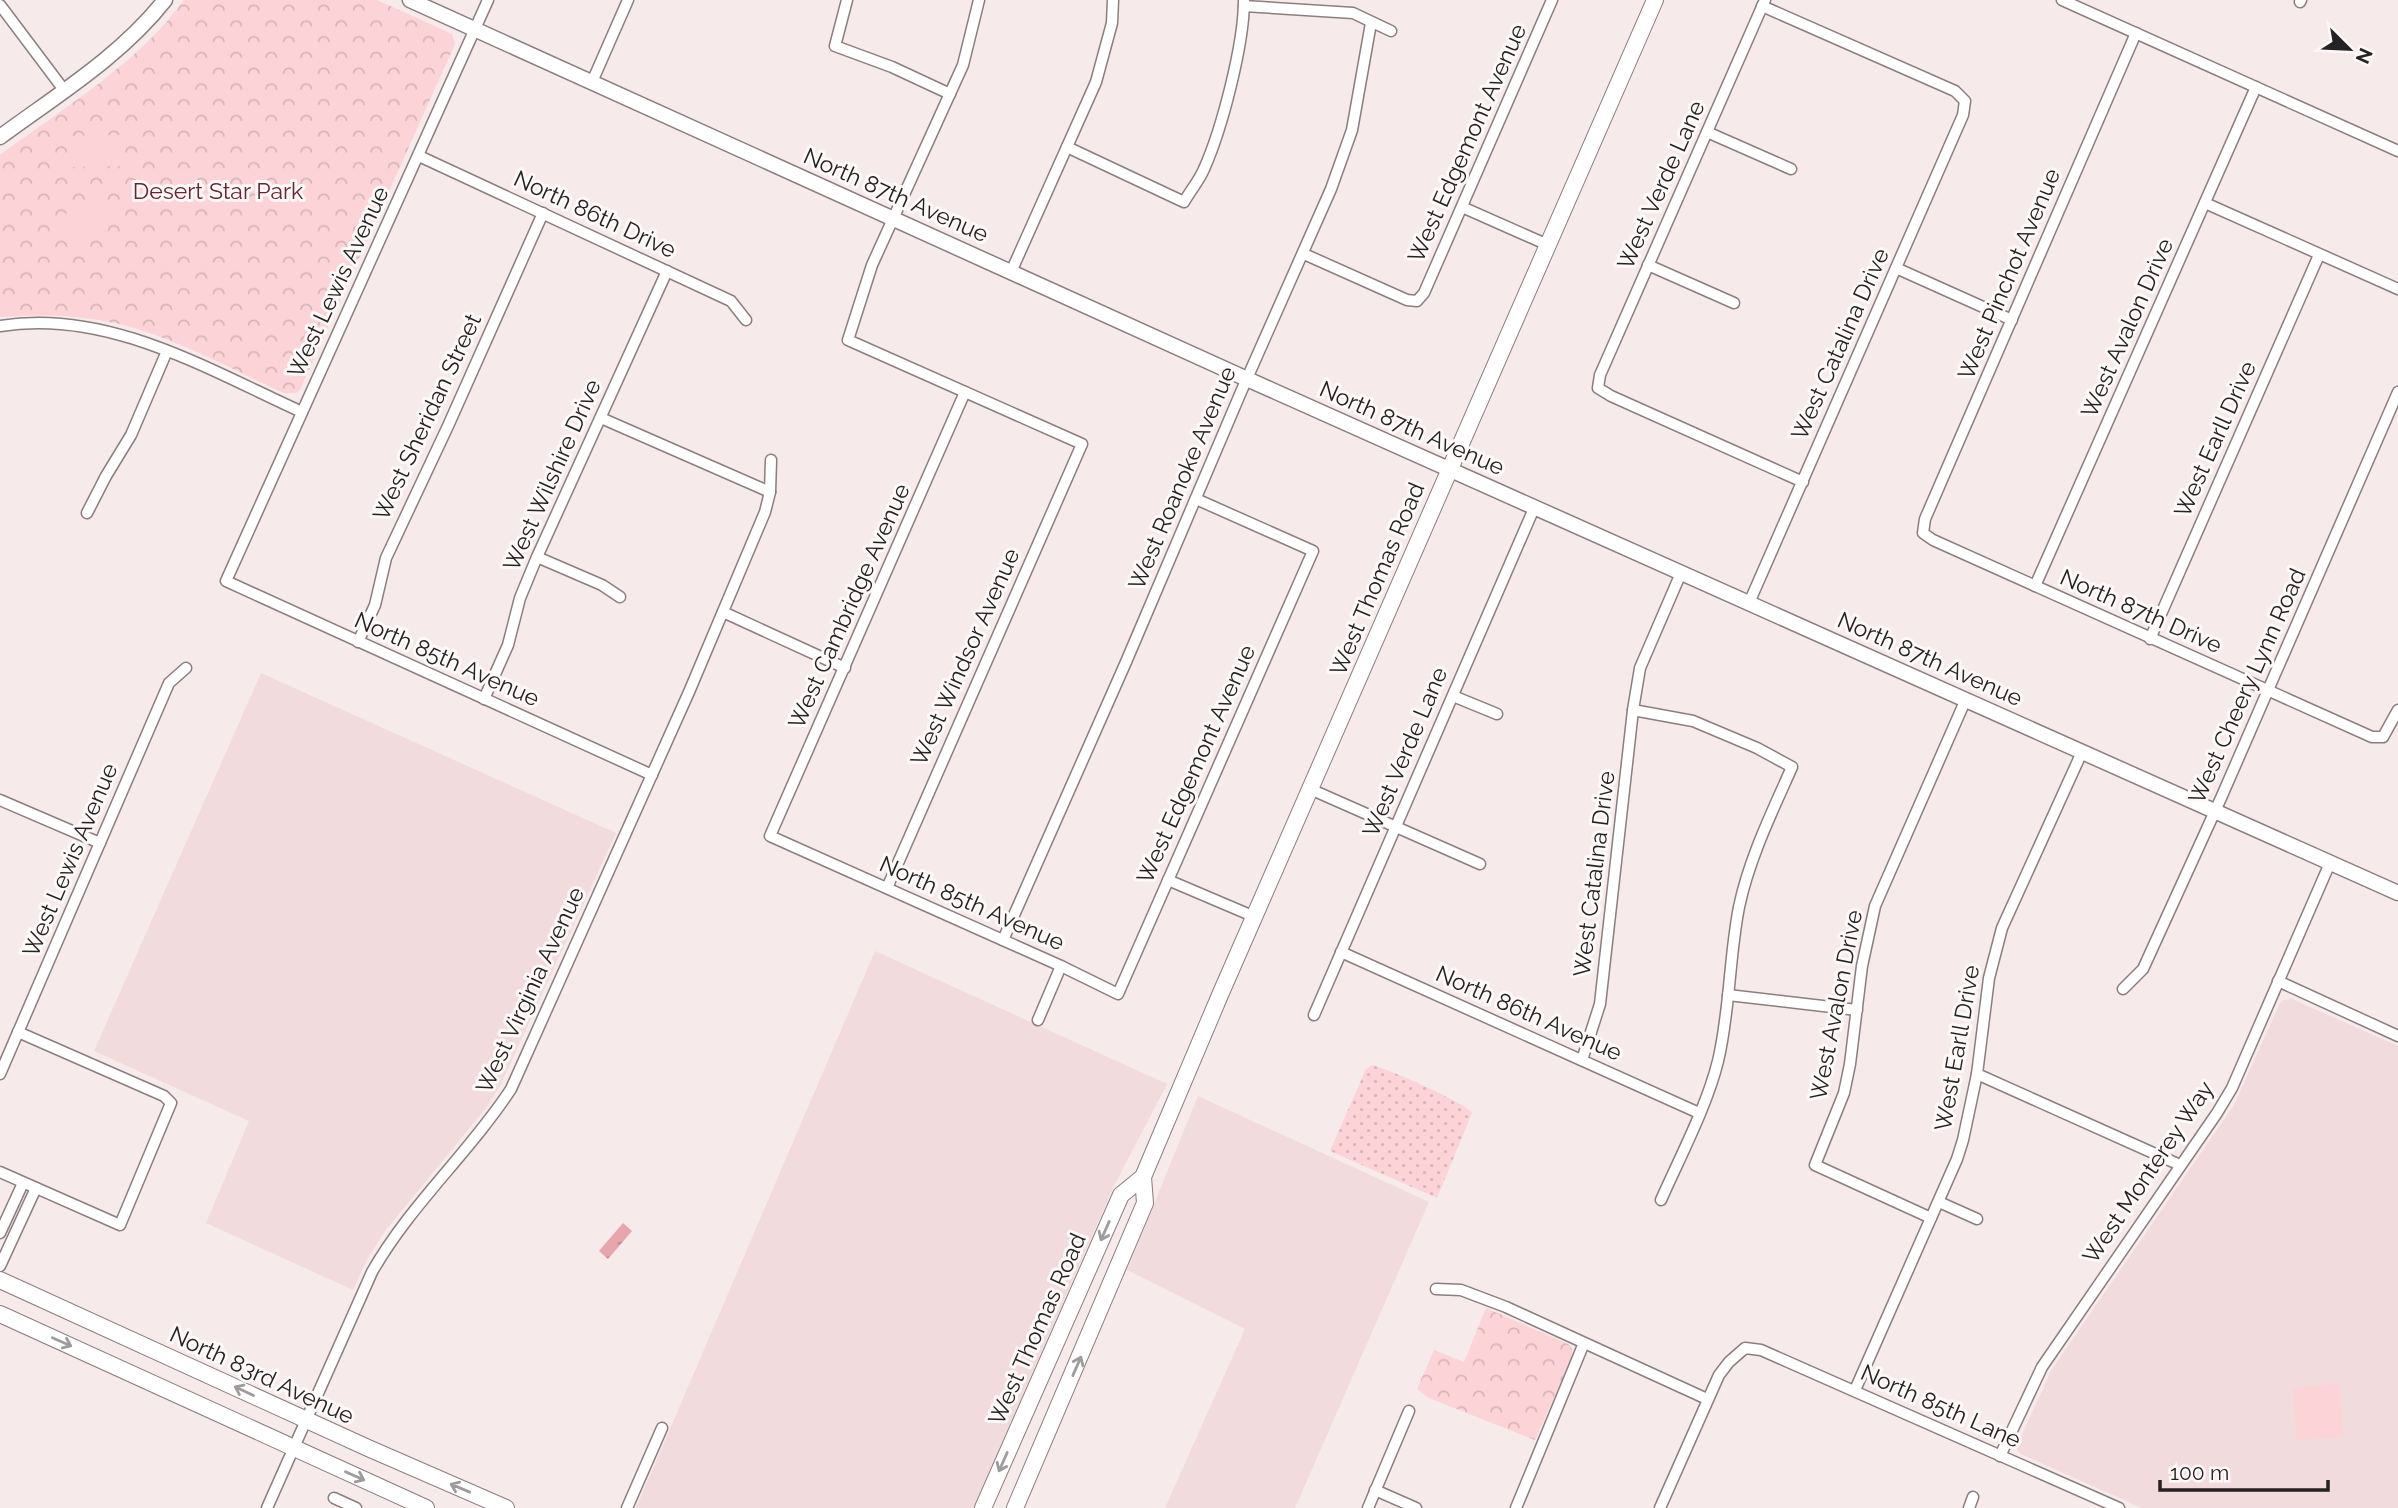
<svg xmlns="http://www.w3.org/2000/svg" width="2398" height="1508" viewBox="0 0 2398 1508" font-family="Raleway,sans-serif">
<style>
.built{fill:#f1dbdd}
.grass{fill:url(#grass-dots)}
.park{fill:url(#park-crowns)}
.pitch{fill:#fcd3d6}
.water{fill:url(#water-ripples)}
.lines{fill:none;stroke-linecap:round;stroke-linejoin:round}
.minor-casing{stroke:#8a7e7f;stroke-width:13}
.tertiary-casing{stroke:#8a7e7f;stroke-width:17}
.secondary-casing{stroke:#8a7e7f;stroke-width:18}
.minor{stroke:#fff;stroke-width:10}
.tertiary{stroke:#fff;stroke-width:14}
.secondary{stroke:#fff;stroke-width:16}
.oneway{stroke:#9d9b9c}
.labels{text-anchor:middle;stroke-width:6;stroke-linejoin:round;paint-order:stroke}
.street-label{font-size:23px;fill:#262122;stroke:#fef9f9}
.park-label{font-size:23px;fill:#6d202f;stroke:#fef9f9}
</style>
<defs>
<pattern id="grass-dots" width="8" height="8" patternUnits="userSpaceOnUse" patternTransform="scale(1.75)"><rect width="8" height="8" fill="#fcd3d6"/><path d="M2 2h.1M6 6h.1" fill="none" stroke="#d8b5b7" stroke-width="1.8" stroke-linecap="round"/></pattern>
<pattern id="park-crowns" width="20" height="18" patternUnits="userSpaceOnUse" patternTransform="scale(1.75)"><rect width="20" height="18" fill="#fcd3d6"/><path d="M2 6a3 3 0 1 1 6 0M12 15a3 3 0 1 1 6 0" fill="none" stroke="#d8b5b7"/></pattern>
<pattern id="water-ripples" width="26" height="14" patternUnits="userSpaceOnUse" patternTransform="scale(1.75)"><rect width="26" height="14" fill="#e7a5ac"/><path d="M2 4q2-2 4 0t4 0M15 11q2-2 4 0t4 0" fill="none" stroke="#bb868c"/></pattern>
</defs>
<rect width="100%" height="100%" fill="#f7eaeb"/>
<g class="built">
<polygon points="261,673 616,833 499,1088 486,1108 385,1231 368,1258 353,1290 206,1223 249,1121 94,1051"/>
<polygon points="875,951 1167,1084 1114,1186 973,1508 636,1508"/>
<polygon points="2292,999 2398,1046 2398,1508 2142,1508 2021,1454 2017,1450 2017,1445 2052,1369 2234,1105 2280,1003 2283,1000"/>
<polygon points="1198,1096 1429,1202 1295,1508 1165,1508 1245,1329 1127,1270"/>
</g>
<path class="grass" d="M1372,1065C1386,1068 1466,1103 1472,1113L1437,1198L1330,1151L1366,1069Z"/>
<g class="park">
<path d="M184,0H377L452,34L455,44L300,390L296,393H284C231,369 176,338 119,324C80,315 39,314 0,317V155C62,109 139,63 184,0Z"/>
<polygon points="1486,1308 1568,1344 1572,1349 1572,1357 1535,1440 1429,1398 1417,1389 1434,1350 1464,1362"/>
</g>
<g class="pitch">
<polygon points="120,135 121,166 67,167 67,136"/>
<polygon points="98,198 110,221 72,240 61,216"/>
<polygon points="2339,1384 2343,1437 2297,1440 2293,1388"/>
</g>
<polygon class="water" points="623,1223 632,1231 608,1259 599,1251"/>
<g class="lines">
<g class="minor-casing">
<g id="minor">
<polyline points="488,0 226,581 652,775"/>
<polyline points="847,0 835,46 892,67 950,94"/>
<polyline points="1765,0 1600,375 1598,388 1611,396 1803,482"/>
<polyline points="2062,0 2398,151"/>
<polyline points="2300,2 2301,0"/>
<polyline points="0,5 64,90"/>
<polyline points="1244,6 1353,13 1391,31"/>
<polyline points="2136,33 1925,519 1923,533 1933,540 2372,737 2383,737 2398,710"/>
<polyline points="592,82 628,0"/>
<polyline points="1707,132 1791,169"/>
<path d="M1067,147L1184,202C1190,191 1199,181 1204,169C1222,129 1244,44 1244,0"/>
<polyline points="419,156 731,301 746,320"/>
<polyline points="2205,203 2398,289"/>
<polyline points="1462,207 1548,245"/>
<polyline points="1304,254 1407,300 1417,301 1424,293 1552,0"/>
<polyline points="1648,265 1734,303"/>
<polyline points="1896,268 2012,320"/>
<polyline points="1011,272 1096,82 1112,23 1113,0"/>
<path d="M0,326C107,308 209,370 302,412"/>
<polyline points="965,392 770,836 1061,966 1118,994 1313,551 1196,499"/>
<polyline points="601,418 770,492"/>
<polyline points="87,513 106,476 131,435 167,351"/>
<polyline points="537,557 602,585 620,597"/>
<polyline points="2035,586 2256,87"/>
<polyline points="1749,603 1963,115 1965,101 1955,91 1762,6"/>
<polyline points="723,612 845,668"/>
<polyline points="2150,639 2319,255"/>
<polyline points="358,642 375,605 386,558 448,426 543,213"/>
<polyline points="1453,696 1497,714"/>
<polyline points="484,699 508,645 520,598 537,557 667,271"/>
<path d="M1633,710L1693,721L1757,748L1792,767C1772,812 1749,859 1739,907C1729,958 1730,1011 1718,1061C1707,1106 1680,1157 1661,1200"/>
<polyline points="1310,789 1480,864"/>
<polyline points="0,800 100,843"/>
<polyline points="1168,880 1255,917"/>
<polyline points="887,888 1082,444 848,340 872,265 963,65 979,0"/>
<polyline points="1003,940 1126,662 1241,392 1331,189 1352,130 1371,23"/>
<polyline points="1341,952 1699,1113"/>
<polyline points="2278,981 2398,1036"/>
<polyline points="2123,989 2143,969 2221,798 2398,392"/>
<polyline points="1728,995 1857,1010"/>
<polyline points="1314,1015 1535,506"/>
<polyline points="1038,1020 1061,966"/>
<polyline points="1582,1060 1600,1004 1633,710 1640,668 1681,573"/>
<polyline points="0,1074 169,683 186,668"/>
<polyline points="1977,1074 2180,1165"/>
<polyline points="0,1172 120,1225 171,1103 164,1096 18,1032"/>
<polyline points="1939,1202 1977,1219"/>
<polyline points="1931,1218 1815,1165 1844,1093 1850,1064 1862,966 1875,906 1966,699"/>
<polyline points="0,1233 23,1183"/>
<polyline points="0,1266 36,1188"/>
<polyline points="1436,1289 1461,1290 1506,1307 1707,1399"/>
<polyline points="1855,1390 1957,1159 1963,1140 1977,1074 1989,978 2002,928 2082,752"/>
<polyline points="2000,1456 2042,1367 2217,1113 2232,1088 2330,863"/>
<polyline points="1375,1490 1416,1508"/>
<polyline points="334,1498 356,1508"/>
<path d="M267,1508L372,1272C410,1205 469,1153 511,1089L689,692L765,512L770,492L771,460"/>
<polyline points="627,1508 662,1428"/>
<polyline points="1368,1508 1409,1411"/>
<polyline points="1516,1508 1584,1343"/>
<polyline points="1660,1508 1719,1375 1729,1362 1745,1348 1761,1350 2119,1508"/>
<polyline points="1969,1508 1973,1497"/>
</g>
</g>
<g class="tertiary-casing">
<g id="tertiary">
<polyline points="410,0 1247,379 2398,893"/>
<path d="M0,137C57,95 121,56 165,0"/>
</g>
</g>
<g class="secondary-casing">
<g id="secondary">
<polyline points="0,1280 368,1448 506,1508"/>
<polyline points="0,1314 426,1508"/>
<polyline points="983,1508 1121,1195 1143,1177 1220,995 1655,0"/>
<polyline points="1015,1508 1145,1203 1143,1177"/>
</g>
</g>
<use href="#minor" class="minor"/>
<use href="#tertiary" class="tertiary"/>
<use href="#secondary" class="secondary"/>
</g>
<defs><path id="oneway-shaft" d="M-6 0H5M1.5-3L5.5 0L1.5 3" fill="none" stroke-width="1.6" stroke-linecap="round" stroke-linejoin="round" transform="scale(1.75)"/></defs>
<g class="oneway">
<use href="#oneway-shaft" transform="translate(1105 1231) rotate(114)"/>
<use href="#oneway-shaft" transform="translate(62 1342) rotate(24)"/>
<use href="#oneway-shaft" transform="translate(1077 1366) rotate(-66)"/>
<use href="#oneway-shaft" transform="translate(244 1391) rotate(-155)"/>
<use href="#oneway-shaft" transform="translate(1003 1462) rotate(114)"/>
<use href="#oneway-shaft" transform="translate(355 1476) rotate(24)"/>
<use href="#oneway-shaft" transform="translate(460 1488) rotate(-157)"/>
</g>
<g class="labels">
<g class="street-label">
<text transform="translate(1467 143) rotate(-66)" y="8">West Edgemont Avenue</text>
<text transform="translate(1661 185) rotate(-66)" y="8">West Verde Lane</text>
<text transform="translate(896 195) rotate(24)" y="8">North 87th Avenue</text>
<text transform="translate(595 214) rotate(25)" y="8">North 86th Drive</text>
<text transform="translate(2009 274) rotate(-67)" y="8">West Pinchot Avenue</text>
<text transform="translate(338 282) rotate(-65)" y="8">West Lewis Avenue</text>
<text transform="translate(2127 328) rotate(-66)" y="8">West Avalon Drive</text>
<text transform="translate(1840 344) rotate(-66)" y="8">West Catalina Drive</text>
<text transform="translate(427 417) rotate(-65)" y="8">West Sheridan Street</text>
<text transform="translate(1412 428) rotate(24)" y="8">North 87th Avenue</text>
<text transform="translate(2215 439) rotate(-66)" y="8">West Earll Drive</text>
<text transform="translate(552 475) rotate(-66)" y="8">West Wilshire Drive</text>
<text transform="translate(1182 478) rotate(-67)" y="8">West Roanoke Avenue</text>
<text transform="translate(1377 579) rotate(-67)" y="8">West Thomas Road</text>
<text transform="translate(849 606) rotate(-66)" y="8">West Cambridge Avenue</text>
<text transform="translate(2141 611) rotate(24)" y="8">North 87th Drive</text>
<text transform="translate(965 657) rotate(-66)" y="8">West Windsor Avenue</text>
<text transform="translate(447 659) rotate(24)" y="8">North 85th Avenue</text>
<text transform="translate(1930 659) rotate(24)" y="8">North 87th Avenue</text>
<text transform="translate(2247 686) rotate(-66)" y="8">West Cheery Lynn Road</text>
<text transform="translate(1405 752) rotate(-67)" y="8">West Verde Lane</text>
<text transform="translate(1196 764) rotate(-66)" y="8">West Edgemont Avenue</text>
<text transform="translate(70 860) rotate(-67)" y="8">West Lewis Avenue</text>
<text transform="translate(1594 874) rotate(-83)" y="8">West Catalina Drive</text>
<text transform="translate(972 903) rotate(24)" y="8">North 85th Avenue</text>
<text transform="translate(530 990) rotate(-65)" y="8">West Virginia Avenue</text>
<text transform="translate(1836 1005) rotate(-79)" y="8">West Avalon Drive</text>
<text transform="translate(1529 1013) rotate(24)" y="8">North 86th Avenue</text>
<text transform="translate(1957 1048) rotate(-80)" y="8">West Earll Drive</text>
<text transform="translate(2148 1172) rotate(-56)" y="8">West Monterey Way</text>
<text transform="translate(1037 1329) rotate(-66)" y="8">West Thomas Road</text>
<text transform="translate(262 1375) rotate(25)" y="8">North 83rd Avenue</text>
<text transform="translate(1941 1406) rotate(24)" y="8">North 85th Lane</text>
</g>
<g class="park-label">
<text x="218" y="199">Desert Star Park</text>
</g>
</g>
<g transform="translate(2349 49) rotate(114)" stroke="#fef9f9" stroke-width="5" paint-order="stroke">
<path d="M0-5L12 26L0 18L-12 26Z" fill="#262122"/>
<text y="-10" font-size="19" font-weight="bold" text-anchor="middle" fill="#262122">N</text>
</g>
<path d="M2160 1480v10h168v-10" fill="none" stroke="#262122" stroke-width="3.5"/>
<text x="2170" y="1480" font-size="21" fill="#262122" stroke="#fef9f9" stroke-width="5" paint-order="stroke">100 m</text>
</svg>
